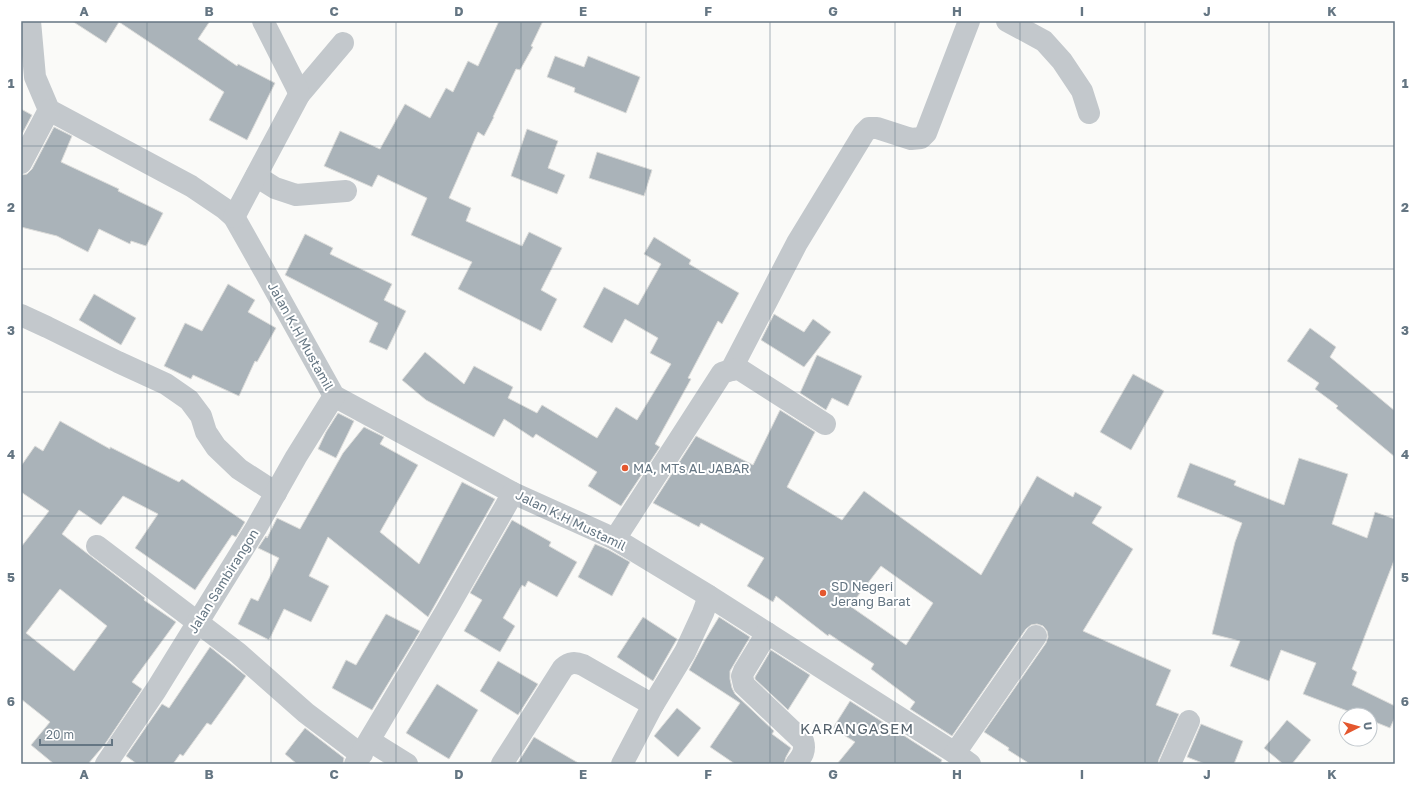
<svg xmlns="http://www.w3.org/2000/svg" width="1416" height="785" viewBox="0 0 1416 785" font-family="'Golos Text',sans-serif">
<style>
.building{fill:#aab3b9;stroke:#dcdcda;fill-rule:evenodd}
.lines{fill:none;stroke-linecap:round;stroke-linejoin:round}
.minor{stroke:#c3c8cc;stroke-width:22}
.grid{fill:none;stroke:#657683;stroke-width:1;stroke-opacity:0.55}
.poi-dot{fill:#e4572e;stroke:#fff;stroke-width:1.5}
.labels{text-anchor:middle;stroke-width:4;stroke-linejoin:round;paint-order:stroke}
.street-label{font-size:13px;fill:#657683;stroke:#fff}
.poi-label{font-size:13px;fill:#657683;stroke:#fff;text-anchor:start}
.quarter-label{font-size:15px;letter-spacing:1px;fill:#57646e;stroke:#fff}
.neatline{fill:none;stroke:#657683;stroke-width:1.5}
.grid-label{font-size:13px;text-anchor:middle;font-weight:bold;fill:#657683}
</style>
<rect width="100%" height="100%" fill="#fafaf8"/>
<g class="building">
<polygon points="72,21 210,21 198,39 237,66 238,64 275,83 247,140 209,120 224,92 119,22 106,43"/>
<polygon points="499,21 543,21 531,46 533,47 520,70 516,69 493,117 494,117 484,136 478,132 449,198 471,208 466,221 522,246 529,232 562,248 541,290 557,299 541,331 458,289 472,262 411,235 427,198 378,175 372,187 324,166 340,131 380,149 405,104 430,118 446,88 453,92 468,61 478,66"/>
<polygon points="555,56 584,67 588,56 640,77 626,113 574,92 575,88 547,77"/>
<polygon points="21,109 32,115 21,136"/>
<polygon points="54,127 72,136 61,162 119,189 118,191 163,213 146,246 131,241 130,244 99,229 88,252 57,236 21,227 21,175 27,174 32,169"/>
<polygon points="527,129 558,141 548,168 565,175 557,194 511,176"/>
<polygon points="597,152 652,170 644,196 589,178"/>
<polygon points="305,234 333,248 330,254 392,284 384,300 406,311 387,350 369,342 378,323 285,275"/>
<polygon points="654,237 691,260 689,264 739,293 722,324 718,321 688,378 691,379 655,444 660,447 621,506 588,486 597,472 536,434 533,438 504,419 494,437 426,400 402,380 425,352 464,384 474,366 513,387 508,398 537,413 542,405 597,438 616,407 637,420 671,364 650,353 658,338 625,319 612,343 583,327 604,287 638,305 661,264 644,254"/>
<polygon points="228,284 255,300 248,312 276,328 257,362 255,361 239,396 193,375 191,379 164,366 185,323 202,331"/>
<polygon points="94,294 136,318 121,345 79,320"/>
<polygon points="774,314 804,332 813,319 831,332 804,367 761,340"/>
<polygon points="1310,328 1336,347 1330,357 1395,411 1395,457 1336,408 1338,406 1315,389 1319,383 1287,361"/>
<polygon points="817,355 862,376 848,406 832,398 826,410 800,393"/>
<polygon points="1133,374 1164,391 1131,450 1100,432"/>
<path d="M780,410L815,432L787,487L842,520L864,491L981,575L1037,476L1073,497L1075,492L1102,507L1092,523L1133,549L1083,631L1171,670L1156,705L1179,714L1159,759L1158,764H1030L1008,750L1009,748L984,732L1046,643L1048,637L1047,631L1043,626L1037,624L1031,625L1026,629L952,736L910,709L915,702L871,669L874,664L829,634L828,636L776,596L773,602L747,586L764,558L701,523L699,527L653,503L696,436L753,465ZM881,566L933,603L906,645L850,606Z"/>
<polygon points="338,413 354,421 336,458 318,449 326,432"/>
<path d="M60,421L110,449V447L179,482L182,479L245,522L236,537L232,535L195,590L135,548L158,514L123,496L101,525L79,510L62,534L145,598L144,600L176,622L132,682L142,689L105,744L88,764H54L31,745L50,722L21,699V547L49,511L21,492V466L35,446L43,451ZM60,589L107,626L74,671L26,633Z"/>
<polygon points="364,427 384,437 380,444 418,465 380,532 419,564 462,482 495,499 428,617 328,537 309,576 329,586 311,622 284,609 269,640 238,624 251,598 258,601 279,558 258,548 266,536 267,538 277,518 300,529 343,453"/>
<polygon points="1299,458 1348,474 1332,524 1367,538 1375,512 1395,519 1395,558 1352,669 1357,672 1352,685 1395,706 1395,717 1390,728 1370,720 1370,715 1358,715 1303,694 1316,663 1281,650 1269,681 1230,666 1240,641 1212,634 1235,542 1242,523 1177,497 1190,463 1236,481 1234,485 1284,505"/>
<polygon points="512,520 551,542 549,546 577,562 557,597 528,581 525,587 522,585 503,618 515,626 500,652 464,631 482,600 470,593"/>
<polygon points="595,544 609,550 630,562 612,596 578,577"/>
<polygon points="386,614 420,631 372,710 332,688 346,660 356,665"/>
<polygon points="643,617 677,639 653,681 617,657"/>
<polygon points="719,617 750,637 730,671 730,679 732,688 735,694 774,731 772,734 791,748 786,757 784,764 735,764 710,747 740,703 689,670 705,640"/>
<polygon points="210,647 246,676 211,725 207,723 183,756 180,754 173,764 137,764 126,756 162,704 169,708"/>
<polygon points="771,650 810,675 788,710 755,679 755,677"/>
<polygon points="498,661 538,684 518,715 480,691"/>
<polygon points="437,684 478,710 449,759 406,733"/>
<polygon points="850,701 942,760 940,764 837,764 855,742 833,728"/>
<polygon points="677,708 701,728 678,757 654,736"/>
<polygon points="1287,720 1311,740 1292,764 1283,764 1264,748"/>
<polygon points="1201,724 1243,741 1234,764 1205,764 1187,757"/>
<polygon points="305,728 344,758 343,764 297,764 285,754"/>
<polygon points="534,737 580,764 517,764"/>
</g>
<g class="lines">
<g class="minor">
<polyline points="30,21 35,77 49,110 191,186 225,209 234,217 260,263 334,396 513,493 615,539 709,596 955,753 970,764"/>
<polyline points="1007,21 1044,41 1062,61 1082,91 1089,113"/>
<polyline points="299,95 343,43"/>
<polyline points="21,163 49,110"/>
<polyline points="256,176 275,188 296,195 346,191"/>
<polyline points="234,217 299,95 297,88 263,21"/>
<polyline points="21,315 47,327 118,362 166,384 189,400 201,416 206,432 216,447 239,469 276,493"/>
<polyline points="731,370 797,243 864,133 869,128 877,128 911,139 921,138 926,133 969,21"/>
<polyline points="615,539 722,373 731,370 739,369 825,424"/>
<polyline points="97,546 238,653 306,713 355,750 362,754"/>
<path d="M767,633L744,671L742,676L744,685L803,741C806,751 802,756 796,764"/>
<polyline points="370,741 407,764"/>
<polyline points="955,753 1036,636"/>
<polyline points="106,764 156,690 256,528 296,457 334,396"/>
<polyline points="355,764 446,611 513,493"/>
<path d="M502,764L563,668C570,662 575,662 583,665L653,705"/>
<polyline points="622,764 653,705 685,652 703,613 709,596"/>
<polyline points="1170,764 1189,721"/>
</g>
</g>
<path class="grid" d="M147,21V764M271,21V764M396,21V764M521,21V764M646,21V764M770,21V764M895,21V764M1020,21V764M1145,21V764M1269,21V764M21,146H1395M21,269H1395M21,392H1395M21,516H1395M21,640H1395"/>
<g class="poi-dot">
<circle cx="625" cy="468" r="4"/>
<circle cx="823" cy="593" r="4"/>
</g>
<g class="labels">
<g class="street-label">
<text transform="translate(301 336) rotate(61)" y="5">Jalan K.H Mustamil</text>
<text transform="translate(571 520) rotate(26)" y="5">Jalan K.H Mustamil</text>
<text transform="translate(223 581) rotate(-58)" y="5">Jalan Sambirangon</text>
</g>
<g class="poi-label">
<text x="633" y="473">MA, MTs AL JABAR</text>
<text x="831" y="591">SD Negeri<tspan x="831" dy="15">Jerang Barat</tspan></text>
</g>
<g class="quarter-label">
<text x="857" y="734">KARANGASEM</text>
</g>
</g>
<rect width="1416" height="785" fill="none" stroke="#ffffff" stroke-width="44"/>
<g transform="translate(1358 727) rotate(84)"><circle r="19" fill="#ffffff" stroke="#c1c8cd"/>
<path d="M0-3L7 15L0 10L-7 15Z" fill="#e4572e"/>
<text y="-6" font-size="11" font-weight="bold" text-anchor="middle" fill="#657683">U</text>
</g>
<path d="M40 739v6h72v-6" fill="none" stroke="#657683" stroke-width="2"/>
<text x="46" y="739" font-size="12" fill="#657683" stroke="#ffffff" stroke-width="3" paint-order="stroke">20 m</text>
<rect x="22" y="22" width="1372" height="741" class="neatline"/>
<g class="grid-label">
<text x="84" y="16">A</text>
<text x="209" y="16">B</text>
<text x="334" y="16">C</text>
<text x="459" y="16">D</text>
<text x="583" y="16">E</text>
<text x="708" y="16">F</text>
<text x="833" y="16">G</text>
<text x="957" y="16">H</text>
<text x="1082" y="16">I</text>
<text x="1207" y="16">J</text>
<text x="1332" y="16">K</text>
<text x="11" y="88">1</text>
<text x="1405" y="88">1</text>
<text x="11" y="212">2</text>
<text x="1405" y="212">2</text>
<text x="11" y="335">3</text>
<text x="1405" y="335">3</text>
<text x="11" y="459">4</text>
<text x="1405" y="459">4</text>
<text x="11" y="582">5</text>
<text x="1405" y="582">5</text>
<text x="11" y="706">6</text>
<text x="1405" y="706">6</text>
<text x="84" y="779">A</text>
<text x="209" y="779">B</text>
<text x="334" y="779">C</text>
<text x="459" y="779">D</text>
<text x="583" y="779">E</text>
<text x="708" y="779">F</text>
<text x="833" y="779">G</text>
<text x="957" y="779">H</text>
<text x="1082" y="779">I</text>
<text x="1207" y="779">J</text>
<text x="1332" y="779">K</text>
</g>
</svg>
